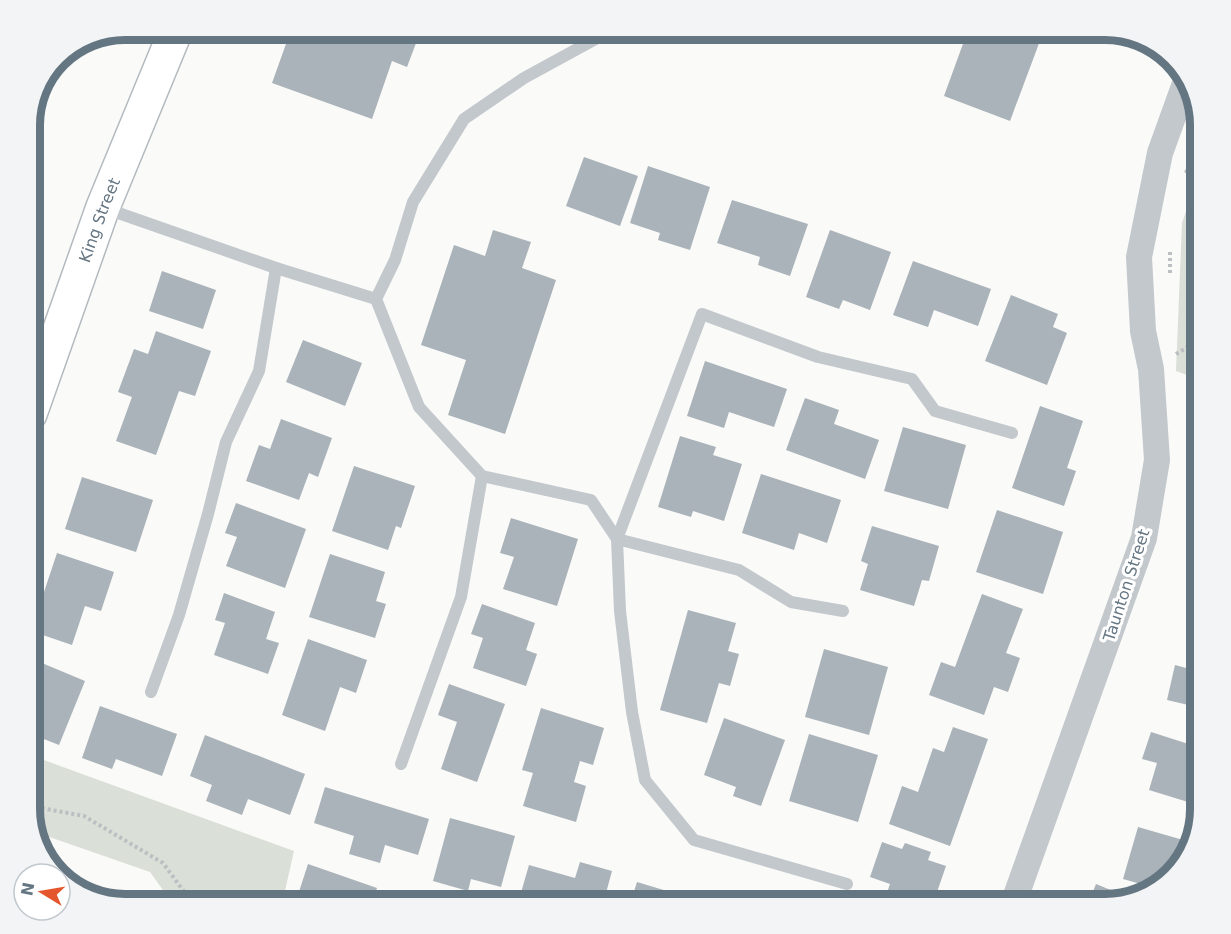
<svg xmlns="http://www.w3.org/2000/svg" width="1231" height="934" viewBox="0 0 1231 934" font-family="'DejaVu Sans',sans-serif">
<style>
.green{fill:#dadfd7}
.building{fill:#aab3b9}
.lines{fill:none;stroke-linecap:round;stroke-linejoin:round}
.secondary-casing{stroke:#b3babf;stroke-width:36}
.path{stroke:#bbbfc2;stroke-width:4;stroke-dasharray:3 3;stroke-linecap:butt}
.service{stroke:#c3c8cc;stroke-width:12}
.minor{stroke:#c3c8cc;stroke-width:26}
.secondary{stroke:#fff;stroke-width:33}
.labels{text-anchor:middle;stroke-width:6;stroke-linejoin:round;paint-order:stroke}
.street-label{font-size:16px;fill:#657683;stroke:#fff}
.rim{fill:none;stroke:#657683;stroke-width:8}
</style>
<rect width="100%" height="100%" fill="#fafaf8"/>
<g class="green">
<polygon points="1201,167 1201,380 1176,371 1182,223"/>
<polygon points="30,755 294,851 282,904 173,904 150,872 35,832 30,814"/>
</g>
<g class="building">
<polygon points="291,30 421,30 407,67 392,61 372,119 272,83"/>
<polygon points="968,30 1044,30 1010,121 944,96"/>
<polygon points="584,157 638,176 620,226 566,206"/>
<polygon points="648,166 710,187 690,250 658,240 660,233 630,223"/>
<polygon points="732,200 808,224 790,276 758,265 760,257 717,243"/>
<polygon points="493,230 531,242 522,268 556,280 505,434 448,415 466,360 421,345 454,245 485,256"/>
<polygon points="830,230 891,252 870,310 843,300 839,309 806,297"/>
<polygon points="913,261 991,289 978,326 934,310 928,327 893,315"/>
<polygon points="162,271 216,290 203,329 149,311"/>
<polygon points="1011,295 1058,314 1053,327 1067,333 1047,385 985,361"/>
<polygon points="156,331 211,351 195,396 179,391 156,455 116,441 132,397 118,392 134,349 148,354"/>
<polygon points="303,340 362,363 345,406 286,382"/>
<polygon points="705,361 787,389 774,427 729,412 724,428 687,416"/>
<polygon points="805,398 839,410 834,424 879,440 865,479 786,450"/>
<polygon points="1040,406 1083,421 1067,468 1076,471 1064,506 1012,488"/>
<polygon points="281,419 332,438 318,477 309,473 299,500 246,481 259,445 270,449"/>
<polygon points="903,427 966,445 948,509 884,491"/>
<polygon points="680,436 716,447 713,455 742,464 724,521 693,511 691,517 658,507"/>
<polygon points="354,466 415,486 401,528 396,526 388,550 332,531"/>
<polygon points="761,474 841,500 827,543 799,533 794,550 742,533"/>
<polygon points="82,477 153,500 136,552 65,529"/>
<polygon points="236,503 306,529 285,588 226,566 237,537 225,533"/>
<polygon points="997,510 1063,532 1043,594 976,572"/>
<polygon points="511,518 578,539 557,606 503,589 514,557 500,553"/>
<polygon points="872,526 939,546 929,581 922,580 914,606 860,590 868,564 861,561"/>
<polygon points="57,553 114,572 101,611 85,606 72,645 31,631"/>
<polygon points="330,554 385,572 376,601 386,604 375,638 309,617"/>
<polygon points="224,593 275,612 266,639 279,643 268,674 214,655 225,623 215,620"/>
<polygon points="982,594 1023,609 1006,653 1020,658 1008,692 994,687 984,715 929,695 941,662 955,667"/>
<polygon points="482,604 535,623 526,650 537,654 526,686 473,668 483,638 471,634"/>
<polygon points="688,610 736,623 728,651 739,654 730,686 719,683 707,723 660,710"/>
<polygon points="308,639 367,660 356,693 340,687 325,731 282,715"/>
<polygon points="824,649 888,667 869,735 805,717"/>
<polygon points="30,658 85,681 59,745 31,734 36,722 30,720"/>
<polygon points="1175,665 1201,672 1201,708 1167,700"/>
<polygon points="449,684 505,704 477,782 441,769 457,722 438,715"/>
<polygon points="100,706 177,734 162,776 116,759 112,769 82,758"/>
<polygon points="541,708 604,728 593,765 580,761 574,782 586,786 576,822 523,806 533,773 522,770"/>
<polygon points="724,718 785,740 761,806 733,796 736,787 704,775"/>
<polygon points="953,727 988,739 950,846 889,824 902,786 918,792 933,748 944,752"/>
<polygon points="1151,732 1201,748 1201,806 1149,790 1157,763 1142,759"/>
<polygon points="809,734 878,755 858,822 789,801"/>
<polygon points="205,735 305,774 290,815 248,799 242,815 206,801 212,785 190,776"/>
<polygon points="325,787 429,819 418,855 385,845 380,863 349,854 354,836 314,823"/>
<polygon points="450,818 515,836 501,887 471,879 468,891 433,881"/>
<polygon points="1138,827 1190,842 1181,867 1155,888 1123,879"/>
<polygon points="882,842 902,849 905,843 931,852 928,860 946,866 936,895 942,897 939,904 883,904 890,884 870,877"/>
<polygon points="580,862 612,871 603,904 518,903 529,865 575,878"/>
<polygon points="308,864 377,888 372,904 295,904"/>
<polygon points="637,882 667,891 664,899 679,904 630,904"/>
<polygon points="1096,884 1130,898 1105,904 1088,904"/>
</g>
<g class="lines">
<g class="secondary-casing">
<g id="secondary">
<path id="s1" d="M30,414L103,207L176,30"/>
</g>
</g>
<g class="path">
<polyline points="1186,173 1201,129"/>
<polyline points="1170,273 1170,251"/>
<polyline points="1176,354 1201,339"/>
<polyline points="30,806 84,816 163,863 193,904"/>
</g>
<g class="service">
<polyline points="612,30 524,78 464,119 413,202 395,260 376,299 419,407 482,476 591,500 617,539 739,570 791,602 843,611"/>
<polyline points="104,208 276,268 376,299"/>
<polyline points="151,692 179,615 208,514 226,442 259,371 276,268"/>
<polyline points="401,764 461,597 482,476"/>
<polyline points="847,884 694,840 645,780 632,712 620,611 617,539 702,314 818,357 912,379 935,411 1012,433"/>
</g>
<polyline class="minor" points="1013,904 1144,538 1157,460 1151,369 1143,331 1139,257 1160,153 1187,78"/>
<use href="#secondary" class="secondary"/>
</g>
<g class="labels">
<g class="street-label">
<text dy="6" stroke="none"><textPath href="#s1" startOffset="206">King Street</textPath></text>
<text transform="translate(1126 585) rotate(-72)" y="6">Taunton Street</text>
</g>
</g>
<path d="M0 0H1231V934H0ZM125 40H1105A85 85 0 0 1 1190 125V809A85 85 0 0 1 1105 894H125A85 85 0 0 1 40 809V125A85 85 0 0 1 125 40Z" fill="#f3f4f5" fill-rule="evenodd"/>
<path class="rim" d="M125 40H1105A85 85 0 0 1 1190 125V809A85 85 0 0 1 1105 894H125A85 85 0 0 1 40 809V125A85 85 0 0 1 125 40Z"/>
<g transform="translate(42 892) rotate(281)"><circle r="28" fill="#ffffff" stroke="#c1c8cd" stroke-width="1.5"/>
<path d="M0-4.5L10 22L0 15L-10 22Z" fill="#e4572e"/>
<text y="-9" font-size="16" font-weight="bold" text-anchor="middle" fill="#657683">N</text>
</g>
</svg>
